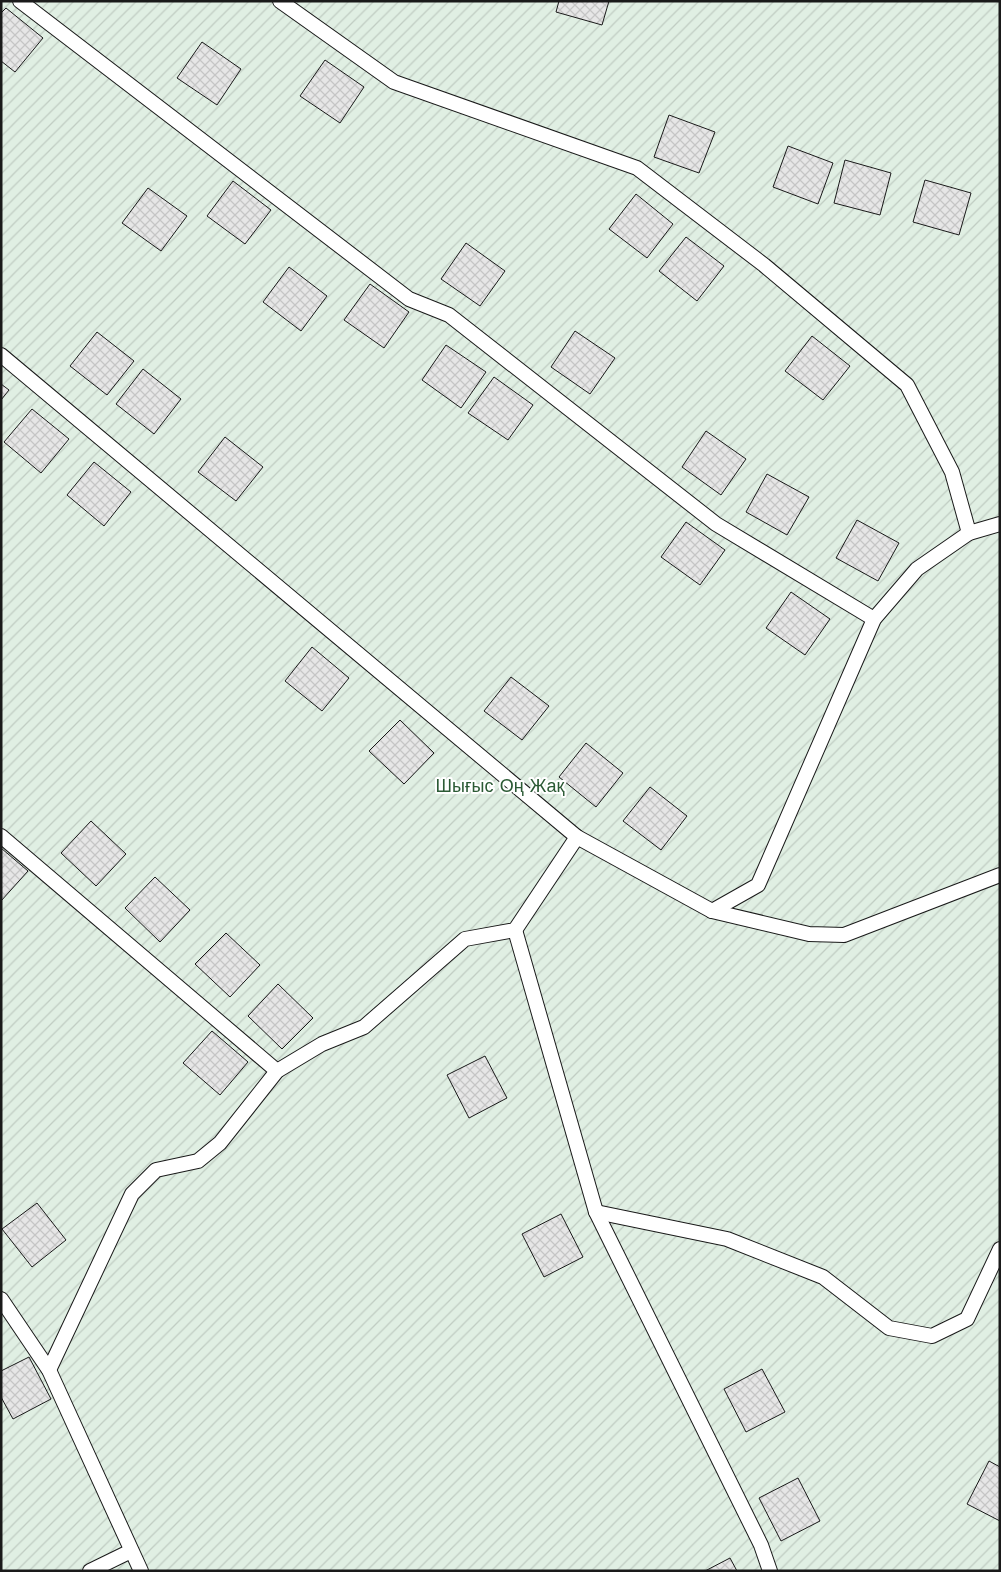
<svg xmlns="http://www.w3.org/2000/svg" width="1001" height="1572" viewBox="0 0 1001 1572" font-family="'Work Sans',sans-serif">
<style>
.garden{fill:url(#garden-furrows);stroke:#6a6a6a}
.building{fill:url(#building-cross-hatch);stroke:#1a1a1a}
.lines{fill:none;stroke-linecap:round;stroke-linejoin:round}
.service-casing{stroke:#1a1a1a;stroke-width:16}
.service{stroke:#fff;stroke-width:14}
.labels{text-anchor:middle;stroke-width:4;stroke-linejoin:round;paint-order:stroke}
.park-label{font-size:18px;fill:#2b5a34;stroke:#fff}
</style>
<defs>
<pattern id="garden-furrows" width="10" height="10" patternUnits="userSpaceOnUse" patternTransform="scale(1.25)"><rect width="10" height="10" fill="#e0efe3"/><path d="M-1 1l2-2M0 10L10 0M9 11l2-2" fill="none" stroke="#c0ccc2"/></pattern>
<pattern id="building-cross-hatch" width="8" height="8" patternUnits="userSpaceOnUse" patternTransform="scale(1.25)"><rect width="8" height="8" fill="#e6e6e6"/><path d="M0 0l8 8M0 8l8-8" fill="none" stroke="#c5c5c5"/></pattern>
</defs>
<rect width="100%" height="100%" fill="#fff"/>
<rect class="garden" x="1" y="1" width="999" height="1570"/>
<g class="building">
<polygon points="559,1 609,1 602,25 556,12"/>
<polygon points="6,8 43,38 15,72 1,61 1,13"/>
<polygon points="202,42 241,69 217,105 177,78"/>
<polygon points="325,60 364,87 340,123 300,96"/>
<polygon points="669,115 715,132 699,173 654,157"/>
<polygon points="788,146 833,163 818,204 773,187"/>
<polygon points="845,160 891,173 880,215 834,203"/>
<polygon points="925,180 971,193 959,235 913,222"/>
<polygon points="233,181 271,210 245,244 207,216"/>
<polygon points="148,188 187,216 161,251 122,223"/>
<polygon points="636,194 673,224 647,258 609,229"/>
<polygon points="686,237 724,266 697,301 659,271"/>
<polygon points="466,243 505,271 480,306 441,279"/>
<polygon points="289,267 327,296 301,331 263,302"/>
<polygon points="370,284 409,312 384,348 344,320"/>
<polygon points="575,331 615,358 590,394 551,367"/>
<polygon points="97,332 134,361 107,395 70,366"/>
<polygon points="812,336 850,366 823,400 785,371"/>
<polygon points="446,345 486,372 461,408 422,380"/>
<polygon points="143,369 181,399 154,434 116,404"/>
<polygon points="494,377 533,405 508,440 468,413"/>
<polygon points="1,384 9,390 1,400"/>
<polygon points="32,409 69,439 41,473 4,442"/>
<polygon points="706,431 746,459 721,495 682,467"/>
<polygon points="225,437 263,467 236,501 198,472"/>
<polygon points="94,462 131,492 104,526 67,495"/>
<polygon points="767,474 809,497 787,535 746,512"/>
<polygon points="857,520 899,543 878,581 836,558"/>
<polygon points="686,522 725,550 700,585 661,557"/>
<polygon points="791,592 830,619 805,655 766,628"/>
<polygon points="312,647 349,678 322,711 285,681"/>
<polygon points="511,677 549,706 522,740 484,711"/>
<polygon points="400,720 434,753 404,784 369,751"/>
<polygon points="586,743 623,773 596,807 559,777"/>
<polygon points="650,787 687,816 661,850 623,821"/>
<polygon points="91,821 126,854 96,886 61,853"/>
<polygon points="1,848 28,871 1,901"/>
<polygon points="155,877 190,910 160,942 125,908"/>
<polygon points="226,933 260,965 230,997 195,964"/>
<polygon points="278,984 313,1018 282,1049 248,1016"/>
<polygon points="212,1031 248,1062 220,1095 183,1063"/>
<polygon points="485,1056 507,1098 469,1118 447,1075"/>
<polygon points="37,1203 66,1240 32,1267 2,1229"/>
<polygon points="561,1214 583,1257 544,1277 522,1234"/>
<polygon points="29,1357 51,1399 13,1419 1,1397 1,1371"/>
<polygon points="762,1369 785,1412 746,1432 724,1389"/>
<polygon points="989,1461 1000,1467 1000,1521 967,1504"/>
<polygon points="798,1478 820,1521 781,1541 759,1498"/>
<polygon points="730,1558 737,1571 705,1571"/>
</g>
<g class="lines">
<g class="service-casing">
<g id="service">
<polyline points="20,1 409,299 449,315 716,524 874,619"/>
<polyline points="280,1 394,82 637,168 764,265 907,385 952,472 969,533"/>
<polyline points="1,355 577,837 712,911 758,885 874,619 917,569 969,533 1000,524"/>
<polyline points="1,836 277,1071"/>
<polyline points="712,911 809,934 844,935 1000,875"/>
<polyline points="515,930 596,1212 761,1545 770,1571"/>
<polyline points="596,1212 727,1239 823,1277 889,1328 932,1336 967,1319 1000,1249"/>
<polyline points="1,1299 49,1370 141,1571"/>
<polyline points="49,1370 132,1194 156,1170 198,1161 220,1143 277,1071 322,1044 364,1027 465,939 515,930 577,837"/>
<polyline points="90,1571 131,1551"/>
</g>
</g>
<use href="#service" class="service"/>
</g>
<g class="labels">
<g class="park-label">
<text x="500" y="792">Шығыс Оң Жақ</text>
</g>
</g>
<rect width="1001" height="1572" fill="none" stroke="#1a1a1a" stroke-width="5"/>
</svg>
